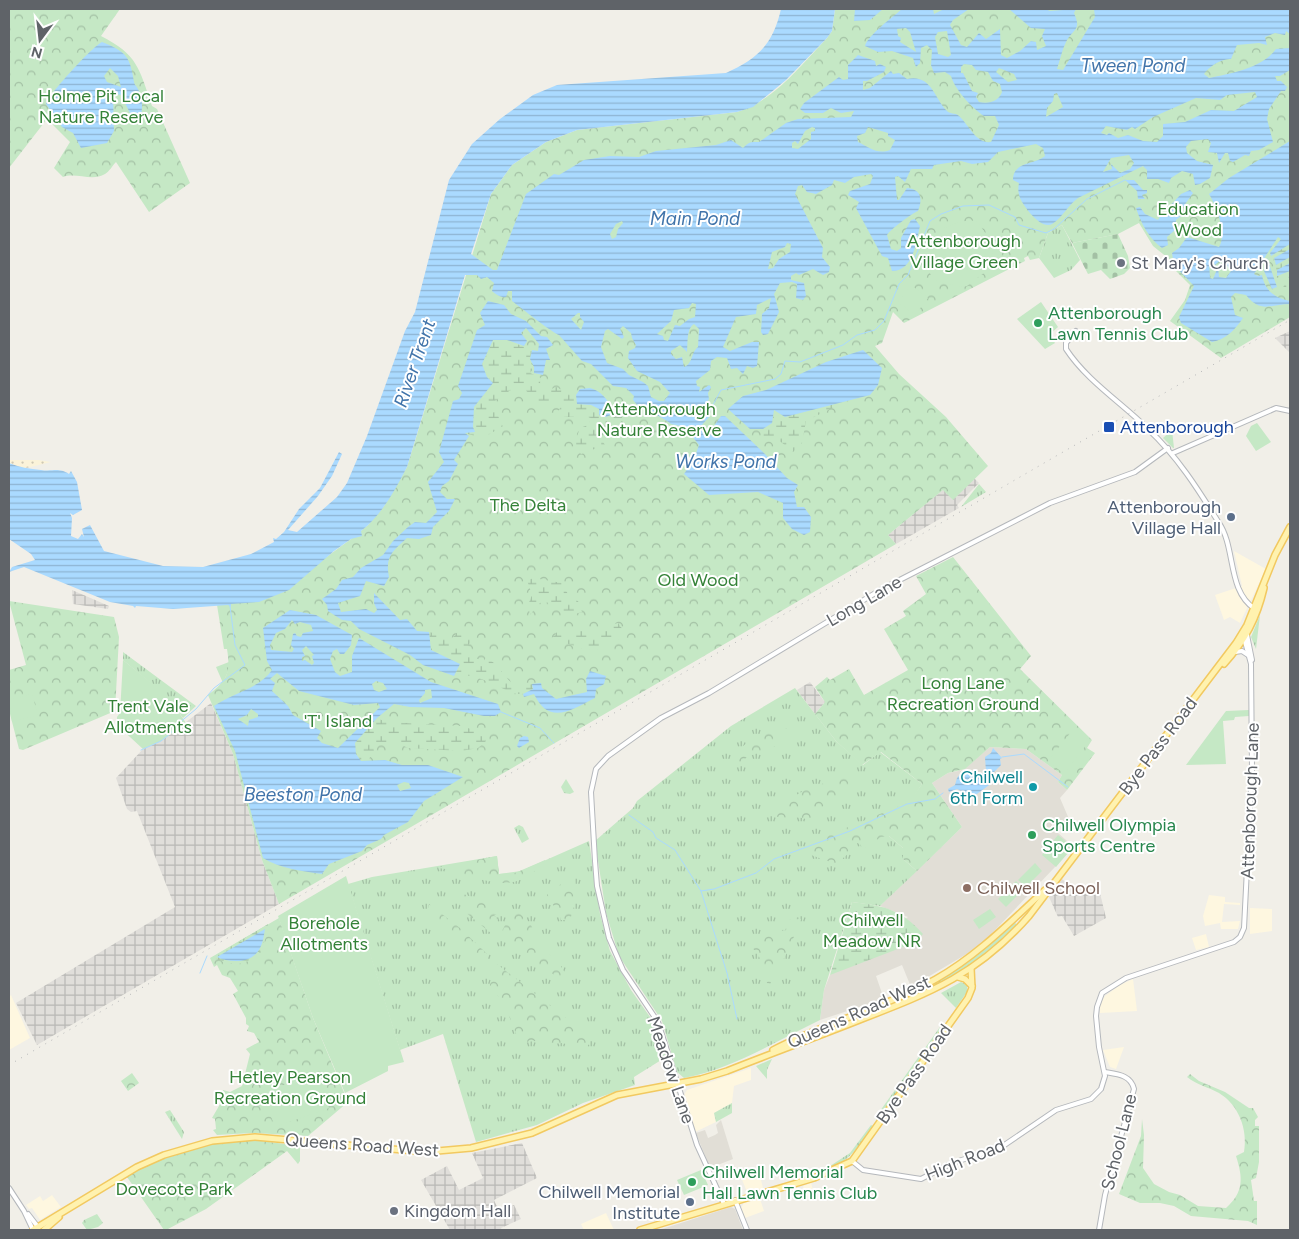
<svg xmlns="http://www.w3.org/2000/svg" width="1299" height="1239" viewBox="0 0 1299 1239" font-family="Figtree,sans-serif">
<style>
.commercial{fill:#fef7e0}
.industrial{fill:url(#industrial-grid)}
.education{fill:#e1ded6}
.grass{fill:url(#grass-tufts)}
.forest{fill:url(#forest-crowns)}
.wetland{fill:url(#wetland-marsh);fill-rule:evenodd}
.sand{fill:url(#sand-dots)}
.cemetery{fill:url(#cemetery-stones)}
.garden{fill:#c5e8c5}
.water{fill:url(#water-rules);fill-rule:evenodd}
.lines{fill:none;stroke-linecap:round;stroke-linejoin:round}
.stream{stroke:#aadaff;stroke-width:1}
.minor-casing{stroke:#b5b8bc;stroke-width:6}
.major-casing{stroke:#f2c960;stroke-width:8}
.minor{stroke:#fff;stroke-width:4}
.major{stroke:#fff2af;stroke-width:5}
.rail{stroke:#b6b7b8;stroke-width:1;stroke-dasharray:1 6;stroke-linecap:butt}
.worship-dot{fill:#6b7280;stroke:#fff;stroke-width:2}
.leisure-dot{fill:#2e9e5b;stroke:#fff;stroke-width:2}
.transit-dot{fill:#1a4fb4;stroke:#fff;stroke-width:2}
.service-dot{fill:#5c6f8a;stroke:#fff;stroke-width:2}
.culture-dot{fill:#0f9aa8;stroke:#fff;stroke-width:2}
.education-dot{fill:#8d6e63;stroke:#fff;stroke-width:2}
.labels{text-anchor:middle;stroke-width:4;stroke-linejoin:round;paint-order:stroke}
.park-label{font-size:18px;fill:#348238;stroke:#fff}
.worship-label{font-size:18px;fill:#5b616d;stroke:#fff;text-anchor:start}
.leisure-label{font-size:18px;fill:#27864d;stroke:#fff;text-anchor:start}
.transit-label{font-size:18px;fill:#164399;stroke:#fff;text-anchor:start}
.service-label{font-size:18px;fill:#4e5e75;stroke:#fff;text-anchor:end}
.street-label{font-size:18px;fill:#5f6368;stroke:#fff}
.culture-label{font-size:18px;fill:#0d838f;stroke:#fff;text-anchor:end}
.education-label{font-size:18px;fill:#785e54;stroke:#fff;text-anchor:start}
.water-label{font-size:19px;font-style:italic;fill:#4174aa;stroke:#fff}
</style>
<defs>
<pattern id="industrial-grid" width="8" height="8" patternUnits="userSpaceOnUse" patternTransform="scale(1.25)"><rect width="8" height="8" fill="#e0deda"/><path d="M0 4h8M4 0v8" fill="none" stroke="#b9b8b5"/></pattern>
<pattern id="grass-tufts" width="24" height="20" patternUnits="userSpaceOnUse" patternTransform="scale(1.25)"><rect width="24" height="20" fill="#c5e8c5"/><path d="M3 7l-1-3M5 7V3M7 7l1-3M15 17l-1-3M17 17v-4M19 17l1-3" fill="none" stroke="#a3c0a4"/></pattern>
<pattern id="forest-crowns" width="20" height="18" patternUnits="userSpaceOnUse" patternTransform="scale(1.25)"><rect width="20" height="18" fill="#c5e8c5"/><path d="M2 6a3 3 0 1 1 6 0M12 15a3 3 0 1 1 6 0" fill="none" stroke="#a3c0a4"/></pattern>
<pattern id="wetland-marsh" width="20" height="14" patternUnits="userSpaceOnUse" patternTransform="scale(1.25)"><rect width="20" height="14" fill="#c5e8c5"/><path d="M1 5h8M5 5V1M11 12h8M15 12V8" fill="none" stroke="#a3c0a4"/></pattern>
<pattern id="sand-dots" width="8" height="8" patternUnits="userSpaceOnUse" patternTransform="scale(1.25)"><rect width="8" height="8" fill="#fbf3d9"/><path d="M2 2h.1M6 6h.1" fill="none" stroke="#cec8b4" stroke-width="1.8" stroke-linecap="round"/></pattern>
<pattern id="cemetery-stones" width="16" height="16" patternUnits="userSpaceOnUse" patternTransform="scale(1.25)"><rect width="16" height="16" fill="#c5e8c5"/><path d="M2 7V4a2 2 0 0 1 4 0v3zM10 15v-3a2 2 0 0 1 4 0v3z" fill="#a3c0a4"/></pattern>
<pattern id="water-rules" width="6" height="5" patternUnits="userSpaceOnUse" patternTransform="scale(1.25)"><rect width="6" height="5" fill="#aadaff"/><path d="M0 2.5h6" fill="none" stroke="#8eb4d2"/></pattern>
</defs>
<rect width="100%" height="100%" fill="#f1efe8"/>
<g class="commercial">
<polygon points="1234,551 1266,569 1240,623 1230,617 1224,620 1215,595 1242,586"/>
<polygon points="1209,895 1225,897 1225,902 1240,903 1240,905 1224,904 1222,922 1240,921 1238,929 1221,929 1220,923 1205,926 1203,916"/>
<polygon points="1250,908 1272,909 1272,931 1250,934"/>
<polygon points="1206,934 1209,947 1196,950 1192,938"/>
<polygon points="1133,979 1137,1011 1100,1013 1100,1004 1105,996 1120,985"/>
<polygon points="11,995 30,1038 9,1050 9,997"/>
<polygon points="1124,1047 1116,1069 1110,1067 1103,1050"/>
<polygon points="751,1068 751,1080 734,1086 732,1103 714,1113 716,1122 695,1132 684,1095 687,1090"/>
<polygon points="759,1172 763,1188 747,1192 741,1177"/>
<polygon points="811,1183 816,1200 812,1201 810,1195 806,1196 803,1186"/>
<polygon points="52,1195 61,1207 40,1220 32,1208 29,1209 26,1205 40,1196 43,1201"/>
<polygon points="760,1199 764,1211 745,1218 741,1208 744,1203"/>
<polygon points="606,1213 614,1230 584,1230 581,1224"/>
</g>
<g class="industrial">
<polygon points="1290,331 1290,353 1275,338"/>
<polygon points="974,478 979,483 957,505 959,508 896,544 888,535 944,489 953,500"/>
<polygon points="72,590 109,606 108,609 73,604"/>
<polygon points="810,682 825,702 815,714 797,690"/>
<polygon points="211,703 233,754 262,860 279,904 37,1045 16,1003 175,907 137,811 131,812 127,809 116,778 143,749 161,741"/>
<polygon points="1062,879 1079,894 1100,893 1106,918 1074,936 1062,916 1058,917 1049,897"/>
<polygon points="522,1143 537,1178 494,1200 499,1211 514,1205 521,1219 501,1228 502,1230 450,1230 421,1180 447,1166 459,1190 483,1178 472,1153"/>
</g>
<g class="education">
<polygon points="990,747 1026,749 1062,775 1058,782 1067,790 1060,798 1069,819 1058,833 1074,847 980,946 911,987 902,965 876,976 884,999 820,1020 824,990 830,975 908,917 880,906 962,827 932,783 948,773 963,770"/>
<polygon points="721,1120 733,1159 710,1168 696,1133 705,1130 708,1138 715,1135 718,1133 716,1125"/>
<polygon points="731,1207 735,1209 743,1230 659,1230"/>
</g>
<g class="grass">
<polygon points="1062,225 1080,260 1071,270 1054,278 1039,258 1048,233"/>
<polygon points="1172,430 1174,448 1173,448 1163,438"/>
<polygon points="979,484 986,492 961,507"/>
<polygon points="1260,615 1256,649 1251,637"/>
<polygon points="123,652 196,706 183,718 177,710 177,705 123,660"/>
<polygon points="229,662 230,667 223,683 216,667"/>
<path d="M795,688L836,741L863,765L880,752L922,784L889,836L903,848V859L917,871L880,906L852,902L824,990L820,1020C776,1041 733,1069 684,1078L677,1072L662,1021L619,956L606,913L595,841L633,808L637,801L731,726Z"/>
<polygon points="566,779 574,792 570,794 564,793 561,787"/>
<polygon points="519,825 523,827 529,839 522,843 514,828"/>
<polygon points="589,841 600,914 610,951 631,990 655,1024 666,1057 634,1077 635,1085 583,1103 537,1125 476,1142 443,1034 400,1050 348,884 372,877 497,856 499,874 521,871"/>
<path d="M1015,923L1018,925C978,968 926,995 870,1013C861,1016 850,1021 841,1021C910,996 959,973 1015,923Z"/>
<polygon points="961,982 967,985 967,992 956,1008 941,993"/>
<polygon points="940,1027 942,1028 877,1120 875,1118"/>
<polygon points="772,1059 767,1070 767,1079 756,1066"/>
<polygon points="732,1103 732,1113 716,1122 714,1113"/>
<polygon points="170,1110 184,1132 182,1139 165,1112"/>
<path d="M871,1125L873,1126C862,1140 849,1165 830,1166L850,1153Z"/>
</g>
<g class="forest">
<path d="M9,9H120L101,36C138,55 139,68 152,106L157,109L190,183L149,212L116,162C113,165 109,172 105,174C92,182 76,172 63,177L54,168L70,142L47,119L9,168Z"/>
<path d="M835,9H1290V317L1221,358L1170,321L1185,300L1190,285L1172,267L1168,258L1153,246L1139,223L1118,234L1072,243L1062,225L1048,233L1039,258L1030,260L1028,256L1024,258L1025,261L904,323L893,312L882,343L875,346L899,374L946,417L988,466L953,500L943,490L888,535L896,544L279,904L262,860L233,754L208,695C227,680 231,674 227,649H224L217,605L276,594L351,539L368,525L384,506L407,467L491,194L512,165L546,142L577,130L737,112C774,101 801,65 827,38L832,31Z"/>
<polygon points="953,557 1031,656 1020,669 1092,740 1087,748 1095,753 1067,790 1058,782 1062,775 1026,749 990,747 965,769 948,773 932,783 962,827 917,871 903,859 903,848 889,836 881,837 863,849 860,844 857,843 855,848 836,864 811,855 812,842 909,802 922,784 881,752 862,765 836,741 815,714 825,702 815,687 827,677 830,680 849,669 864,695 908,670 884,629 906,616 903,611 926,594 916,576"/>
<polygon points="9,601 114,617 119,637 115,711 23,750 19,749 9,710 9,670 26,665"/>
<path d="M791,728L795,729C788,735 785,741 777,745C760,754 750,751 736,767L732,762C743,738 766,731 791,728Z"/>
<path d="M852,773C855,793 838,794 826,804C819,809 817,816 808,820C791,813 783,823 767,812L805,790Z"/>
<path d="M497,856L499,874L515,873L545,860L546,862C539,867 532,874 524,878C497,893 463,869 436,868Z"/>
<path d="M575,877L576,900L570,920H561C559,910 551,904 547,895C553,887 560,887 566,879Z"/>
<polygon points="453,890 500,908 499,914 494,915 498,919 492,934 464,911 451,891"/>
<polygon points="429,904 460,928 487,954 487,963 483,970 427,912"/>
<polygon points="517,911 530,923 539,942 548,953 557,960 567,976 562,987 553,974 502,940 502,931 512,912"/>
<polygon points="279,918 313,1018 348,1102 308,1136 252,1133 217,1135 213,1130 216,1129 215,1119 212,1118 223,1099 223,1090 230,1092 242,1086 250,1054 246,1049 259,1042 254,1033 247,1031 249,1026 246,1024 246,1018 233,994 238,991 230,978 222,975 217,965 214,967 210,958"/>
<polygon points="794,918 801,919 789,949 770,984 767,983 763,964 757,953 748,943 767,933 786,930 789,920"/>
<polygon points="497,964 589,1036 590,1043 585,1049 562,1043 546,1045 536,1041 523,1042 517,1036 505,1006 490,985 493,968"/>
<polygon points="132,1073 139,1083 128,1091 121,1081"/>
<path d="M1190,1074L1199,1081L1225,1092L1249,1108H1253L1258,1117L1255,1120V1126H1259V1162L1256,1178L1251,1180L1254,1201H1257V1225L1248,1221L1191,1216L1174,1206L1160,1203H1140L1119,1194L1141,1136L1142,1119L1144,1135L1143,1168L1154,1184L1169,1192L1180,1195L1198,1206L1226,1208C1244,1192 1243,1178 1236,1156L1244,1152C1248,1130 1239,1105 1219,1093C1208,1087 1197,1085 1187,1077Z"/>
<path d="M254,1140L300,1146V1161L298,1164L287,1151L206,1209L166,1230H164L127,1177L129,1174C168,1155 210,1140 254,1140Z"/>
<polygon points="97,1214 103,1223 98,1227 87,1230 82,1223 84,1220"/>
</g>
<g class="wetland">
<path d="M1290,232V293L1283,288L1286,280L1282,276H1277C1274,252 1261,245 1290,232Z"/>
<path d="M493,340H507L532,350L530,359L533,369L530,373L541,378L540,383L549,390L556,387L562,390L561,393L576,395L577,404L591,405L599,409V417L613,414L622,417L623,420L615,426L602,429L600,437L605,445L581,454L574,445L580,428L588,425L591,418C576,413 574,421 557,414L562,404L560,398L552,401L544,411L540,410C534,397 530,390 515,387L492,403L503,426L483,438L464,433L473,427L474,407L491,387L490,379L482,364Z"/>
<polygon points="864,351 868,395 846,401 806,421 802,443 793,452 781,442 761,437 761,429 772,423 774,410 807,372 824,360"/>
<path d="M534,578L562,583L570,598L578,601L582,612L564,617C559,604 553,601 539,603L530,615L528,605L532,595L527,580Z"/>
<path d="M618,623L626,634C619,638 610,647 602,649C586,654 567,641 551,639L558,631L598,629Z"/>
<path d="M459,631L476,637L468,645L472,657L484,661L486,657C501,666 504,679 518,688L532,684L533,689C530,691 526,693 522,694C506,696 483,671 454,676L460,664L431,650L429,632L452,638Z"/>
<polygon points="377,718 386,722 462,726 485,734 486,741 478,748 461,751 408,748 396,742 373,742 374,751 367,762 361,761 356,754 355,743"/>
<path d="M852,902C885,906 900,909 923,934L915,942L903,947L830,975Z"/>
<path d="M268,924C266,956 244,975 213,957ZM265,929L261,948L242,961Z"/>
</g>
<polygon class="sand" points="9,460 38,460 51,462 22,469 9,465"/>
<polygon class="cemetery" points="1118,234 1128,256 1130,268 1124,274 1110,279 1101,270 1088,274 1072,243"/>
<g class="garden">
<path d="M970,220L978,222L991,242L993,256L989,269L967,286L961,287L934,280L925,265C926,235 942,225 970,220Z"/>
<polygon points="1014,239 1022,255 1017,257 1009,241"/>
<polygon points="911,285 928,298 915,315 898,302"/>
<polygon points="1041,302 1058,327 1049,335 1055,343 1045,349 1017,319"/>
<polygon points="1257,423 1271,442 1256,451 1246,436 1251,426"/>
<polygon points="123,660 176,703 177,710 186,723 161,741 143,749 117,725 117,717 120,713"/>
<polygon points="32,694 38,715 12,722 9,700"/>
<polygon points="1249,710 1249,716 1235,717 1234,720 1223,721 1226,764 1186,765 1226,711"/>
<polygon points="1075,727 1090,740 1064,774 1048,761"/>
<polygon points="1058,835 1073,847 1056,867 1042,855"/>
<polygon points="1035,863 1042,871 1026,887 1018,880"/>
<polygon points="346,876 404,1062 388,1066 388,1071 345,1093 313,1018 278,916"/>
<polygon points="1016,881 1024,889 1006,907 998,899"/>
<polygon points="990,909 996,917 979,929 973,920"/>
<polygon points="316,1073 329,1108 275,1127 262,1093"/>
<polygon points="701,1170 708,1185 684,1195 677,1180"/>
</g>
<g class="water">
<path d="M781,9H835L832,31L827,38L786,80L753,107L737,112L577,130L546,142L512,165L491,194L471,254L493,270H497L526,194L554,174L559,175L584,160L610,156L639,157L656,151L716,145L731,140L743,148C750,141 751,142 759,142L786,123L798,119L851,117L854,111L841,113L831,108L823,113H805L800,109L804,103L839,77L843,80L848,79V65L858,55L875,61L876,66L880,64L886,67L884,72L867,81H863V90L870,88L891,71L893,74L899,73L907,79C931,74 934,97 946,110C950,115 955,112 959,116C969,125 976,144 991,142L999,125L995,116H984C972,108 955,90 951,76L945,72L934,73L931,65L932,50L927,45L921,48L920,63L916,67L913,58L892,51L878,52L865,46C868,35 893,17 902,9H933L934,14L944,9H969L953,20L950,25L961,45L967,47L979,33L986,39L1000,29L1001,55L1007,58L1020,51L1031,41L1036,42L1037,50L1046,46L1042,36L1045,29L1031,28L1009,9H1045L1050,11L1076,9L1074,13C1082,31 1073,28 1066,42C1062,50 1060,60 1057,69L1063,70L1095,17L1094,9H1290V34L1286,31L1285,35L1275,33L1265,37L1267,45L1259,43L1237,45L1231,59C1222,58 1208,67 1204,74L1209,78C1232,73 1262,68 1276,49L1290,48V70L1280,76H1275L1277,81H1281L1287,87L1285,91H1281L1269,109L1267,119L1273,142L1259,150L1251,151L1249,156L1245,155L1233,162L1230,161L1228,153H1225L1219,163L1217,153L1208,152L1211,143L1208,139L1191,141L1186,147L1187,153L1197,161L1213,165L1210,178L1200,184L1195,185L1193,174L1182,171L1171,178L1169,183L1158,179H1147V170L1143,166L1078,198C1068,205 1062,218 1052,224C1041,230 1024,207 1020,198C1018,192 1018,188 1019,183L1013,180C1013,161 1035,165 1045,156L1043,148L1036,144L998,152L988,162L972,164L961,161L934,165L932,169H911L905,182L898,176L895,177L897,200H899L907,188C921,189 923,199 918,211C912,213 890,230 887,235L891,249L897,251L901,248V238L911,220L915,219L920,226C916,241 914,271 892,271L888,258L882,256L856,208L859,202L848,195L850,191L870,184L873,176L871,174L854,177L845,183L834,180L832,185L816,194L807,192L802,185L798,186L795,194L823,248L822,257L830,267L829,272L823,275L813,269L799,275L796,273L791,276V280L804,283L806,296L803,300L796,298L797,284L792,282L780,283L774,294L779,312L768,334L763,335L761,332L762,314L769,308L771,298L757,305L756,314L736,317L723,347L730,351L752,342H759L757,366L753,368L747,366L743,374L737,368L731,369L727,358L717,357L711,361L710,370L696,381L697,386L700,387L699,392L709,385L711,387L708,393L709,399L696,416L701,418L708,413L710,416L700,427L709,433L721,416H725L765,454L787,478L798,485L794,492L797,507H804L811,517L810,532L804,535L792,529L783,518V503L758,492L709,495L684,474L694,459L699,445L685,427L671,424C669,421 642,407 639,407L633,400L634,396L626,388L613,386L591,364L582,361L559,335C554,334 520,307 512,301V291H508L506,297C501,298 495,294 492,291L494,283L487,277L481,279L477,275H465L407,467C395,490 382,515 361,531L362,536L351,539L334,551L289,590L259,602L231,604V607L228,605L173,609L136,606L135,608L133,606L110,602L24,567L9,572L12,567L35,560L31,554L9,539V463C19,467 30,469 41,470C53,472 58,467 69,474L71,471L77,482L82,510L73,515L70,513L72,518L71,536L78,539L82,534L84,537L82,529L90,525L104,551L163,566L203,567L251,554L274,542L273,538L276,539L284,532L299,509L320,488L339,452L342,454L332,476L318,496L288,530L297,532L337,497L347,483L367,436L405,331L415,312L449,180L472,144L500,119L533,95L557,85L726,73C758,59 773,44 781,9ZM906,28L910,32L916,52L900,42L901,38L898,36L897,29ZM947,31L951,55L948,57L938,54L935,37L938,32ZM964,64L972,65L976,70L988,72L993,81L1000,84L1002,92C998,102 989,104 979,102L976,97L978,93L972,91L963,73H961V67ZM999,68L1014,74L1017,80L1008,82L996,72ZM1255,92L1257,97L1234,111L1211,110L1185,122L1163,124V136L1157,142L1143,141L1128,135L1118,138L1109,133L1107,135L1101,133L1106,126L1127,130L1132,127L1135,129L1153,117L1196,98L1220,100L1227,95ZM1057,93L1063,107L1046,117L1047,108L1053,101L1054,94ZM812,127L815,128V131L811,132V139L798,149L792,148V143L795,141L798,144L805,131ZM868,127L888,133V136L895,140L890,150C877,155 869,147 858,142L857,136L865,133ZM1129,155L1134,163L1130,169L1120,173L1111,164L1112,169L1103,172L1111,158ZM622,221L623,223L618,229L616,237L612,239L610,234L616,224ZM787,243L791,244L790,252L779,259L773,268L768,269L772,252L785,247ZM692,303L696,304L695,317L689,319L680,326L675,325L668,341L664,340L663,336L657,334L671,321L674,310L689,308ZM578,313H580V317L584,322L581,330L571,319ZM694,324L699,329L698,347C691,352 693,364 684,367L682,357L676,359L671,354V351L680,345L687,352C688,344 686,329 694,324ZM623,326L631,333L632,338L636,345L635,348L629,351L628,358L637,371L660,382L670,393L664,401H659L651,397L648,386L643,382L629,375L623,369L607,363L601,347L605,331L608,329L622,339L624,337L620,329Z"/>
<polygon points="855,9 883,9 870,20 854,21"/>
<path d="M102,42C127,52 130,57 134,82C135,86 136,85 138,89C142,97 143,106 141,115L134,117L130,113L121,95L113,93L114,131L107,143L81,148L73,133L62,127L46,104C48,95 93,46 102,42ZM110,68L118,76L121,87L107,82L104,76Z"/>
<path d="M1290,141V244L1271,256L1270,253L1281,239L1278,237L1254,274L1258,276L1262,275C1265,291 1275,298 1290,301V304C1271,304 1261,314 1246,295L1235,293L1231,297L1235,315L1243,318C1236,329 1225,340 1212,342L1181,323L1179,317L1194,286L1174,265L1172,253L1179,248L1187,237L1219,247C1227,234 1217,207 1209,194L1229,178ZM1222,259L1231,271L1226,278L1219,277L1218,267L1213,279L1210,278L1209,261L1215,265Z"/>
<polygon points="1125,180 1134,180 1143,190 1147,190 1147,193 1142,195 1145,199 1138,199 1137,191"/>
<path d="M1190,190L1193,193L1181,210V216L1176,220L1175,230L1167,237L1168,245L1162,248C1149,239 1141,223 1136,208L1140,207L1145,214L1158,220L1161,215L1171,211L1170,206L1181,194Z"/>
<polygon points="1290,249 1290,257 1276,265 1274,258"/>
<polygon points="1267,258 1277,287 1272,289 1264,271"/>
<polygon points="1290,263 1290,271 1277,276 1277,270"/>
<path d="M488,301L504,305L511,314L526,321L541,336L547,337L553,345L546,349L550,360H546L543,375L534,373V367L530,359L532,350L538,351L539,344L526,328L521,333L527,341L524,346L507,340H493L482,364L487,377L493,383L474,407L473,427L475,432L465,433L469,436L454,460L458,464L449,481L442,486L440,492L447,499H455L449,511L433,527L431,535L419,539L407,538C392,552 385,556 389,577L384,586L366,581L360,596L338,603L341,612L366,609L374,613L377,610L374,603V593L400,620L407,619L417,631L429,632L431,650L460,664L454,676L423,665L410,655L359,629L351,621L342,620L328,611L327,605L322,599L336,589L342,580L353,577L361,568L383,555L393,541L408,527L415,522L426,523L437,512L428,482L444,462L439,452L453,401L459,399L462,393L458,386L477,330L485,325L480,313Z"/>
<polygon points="863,350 882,368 878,385 870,395 785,417 774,410 772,423 763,429 750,429 728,409 743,396 766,390 826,362"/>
<path d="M590,388C607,393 608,406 622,417L613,414L606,417L599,415V409L591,405L577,404L576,395L580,389Z"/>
<path d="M290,610L316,615L352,635L351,645L344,654H340L337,649L333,651L330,659L335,672L340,676L352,672V656L359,638L431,682L498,704L501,712L495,716H484L444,708L410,707L394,704L377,718L355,743L356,754L361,761L385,760L402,765H428L463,777L424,801L408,822L384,835L381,839L367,845L362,851L329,864L322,874C302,871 281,869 263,858L235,751L214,706C232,693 259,689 272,670L267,661L263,628ZM292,620L295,624L300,622L311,625L313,631L303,633L301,637L297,636L295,633L293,634L291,645L294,649L292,652L271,650L270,645L276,633L285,629ZM306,646L314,655L312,656L314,663L312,665L305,660L302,661V657L305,656L302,650ZM277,673L299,691L354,705L378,703L380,707L338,748L322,743L317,738L321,731L293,715L288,706L272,691L275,683L270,679ZM376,681L383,683L387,689L379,692L374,690L372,684ZM431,689L432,698L420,703L419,700L425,693V690ZM251,709L258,714V717L249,720L248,726L238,719L247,715ZM404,782L409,783L411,788L400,791L397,785Z"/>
<path d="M590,671L606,676L604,684L596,689L595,698C571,710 549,726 534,694L524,697L523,694L533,689L532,684L541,683L542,688L556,699L587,692L586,679Z"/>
<polygon points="524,736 528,737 529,742 519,748 517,746 520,738"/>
<polygon points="993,748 1002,758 1000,759 1001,765 991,775 996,780 977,794 969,794 957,789 949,792 948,789 955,785 957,778 962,772 979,775 986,772 985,757 991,753"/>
<path d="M265,929C264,935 263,943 260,948C252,964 230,963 217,957Z"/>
</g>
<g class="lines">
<g class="stream">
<polyline points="708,414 721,390 775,379 781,374 785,361 800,362 843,345 857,335 875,330 884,321 899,284 908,275 930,221 941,214 963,206 989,205 1015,217 1019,225 1046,233 1054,229 1087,199 1125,180"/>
<polyline points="501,712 540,728 552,741"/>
<polyline points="553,742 554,743"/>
<polyline points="141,750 161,741 170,734 179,723 196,709 214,688 245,665 235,645 230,606"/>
<polyline points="1002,757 1024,754 1068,787"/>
<polyline points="629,815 653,832 656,838 675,850 701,891 727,973 737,1019"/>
<polyline points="701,891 714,889 756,873 774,859 850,831 907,804 935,799 943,793"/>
<polyline points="200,973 207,956"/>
</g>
<g class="minor-casing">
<g id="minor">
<path d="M1076,331L1066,343V349C1087,381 1122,403 1148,429C1177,456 1198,489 1219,523C1236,548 1227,591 1255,609"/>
<polyline points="1173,453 1276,408 1290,411"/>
<polyline points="1247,635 1252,660"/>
<polyline points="1235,652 1242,651 1248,655"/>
<polyline points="852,1161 863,1170 921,1179 952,1163 1000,1148 1056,1110 1091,1099 1101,1089 1105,1076 1099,1047 1096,1016 1097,1007 1102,993 1126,978 1234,942 1240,937 1244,928 1252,769 1251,664 1244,638"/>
<polyline points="9,1188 24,1211 33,1230"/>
<polyline points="735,1200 747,1230"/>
<polyline points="724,1204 697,1145 658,1022 623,970 609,938 597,886 595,861 591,792 596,769 608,756 661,718 709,693 882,589 1050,503 1135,472 1168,448"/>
<polyline points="28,1214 38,1227"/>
<path d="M1099,1230L1105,1195L1134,1089C1131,1075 1117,1074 1105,1072"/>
</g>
</g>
<g class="major-casing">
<g id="major">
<path d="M1224,664C1245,641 1257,618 1264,588"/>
<polyline points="958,977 965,979 972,986"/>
<path d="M773,1050C826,1022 885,1008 936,979C978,955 1010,922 1045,890"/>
<path d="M33,1230L137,1167L164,1155L212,1141L255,1137L426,1152L471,1148L532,1133L617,1095L701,1079L727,1071C772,1053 817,1037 862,1019C932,992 978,974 1029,916L1236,643L1247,625L1275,555L1290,527"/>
<polyline points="44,1230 59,1217"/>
<polyline points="640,1230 814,1178 852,1161 968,998 972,988 971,968"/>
</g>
</g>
<use href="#minor" class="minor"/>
<use href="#major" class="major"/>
<polyline class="rail" points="9,1065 1290,320"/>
</g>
<g class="worship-dot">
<circle cx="1121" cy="263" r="5"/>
<circle cx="394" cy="1211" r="5"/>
</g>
<g class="leisure-dot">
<circle cx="1038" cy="323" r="5"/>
<circle cx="1032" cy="835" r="5"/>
<circle cx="692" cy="1182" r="5"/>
</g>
<rect class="transit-dot" x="1103" y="421" width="12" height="12" rx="2.5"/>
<g class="service-dot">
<circle cx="1231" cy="517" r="5"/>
<circle cx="690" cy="1202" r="5"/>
</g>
<circle class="culture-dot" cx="1033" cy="787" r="5"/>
<circle class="education-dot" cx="967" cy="888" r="5"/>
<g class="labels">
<g class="park-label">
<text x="101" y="102">Holme Pit Local<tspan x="101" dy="21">Nature Reserve</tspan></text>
<text x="1198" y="215">Education<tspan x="1198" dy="21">Wood</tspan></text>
<text x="964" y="247">Attenborough<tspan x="964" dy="21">Village Green</tspan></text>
<text x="659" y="415">Attenborough<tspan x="659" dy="21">Nature Reserve</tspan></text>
<text x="528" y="511">The Delta</text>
<text x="698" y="586">Old Wood</text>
<text x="963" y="689">Long Lane<tspan x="963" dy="21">Recreation Ground</tspan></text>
<text x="148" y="712">Trent Vale<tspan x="148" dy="21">Allotments</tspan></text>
<text x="338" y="727">'T' Island</text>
<text x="872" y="926">Chilwell<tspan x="872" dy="21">Meadow NR</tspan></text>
<text x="324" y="929">Borehole<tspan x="324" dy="21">Allotments</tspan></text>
<text x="290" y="1083">Hetley Pearson<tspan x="290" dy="21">Recreation Ground</tspan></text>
<text x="174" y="1195">Dovecote Park</text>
</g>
<g class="worship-label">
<text x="1131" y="269">St Mary's Church</text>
<text x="404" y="1217">Kingdom Hall</text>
</g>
<g class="leisure-label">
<text x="1048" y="319">Attenborough<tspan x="1048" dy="21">Lawn Tennis Club</tspan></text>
<text x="1042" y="831">Chilwell Olympia<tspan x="1042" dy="21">Sports Centre</tspan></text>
<text x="702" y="1178">Chilwell Memorial<tspan x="702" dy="21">Hall Lawn Tennis Club</tspan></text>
</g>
<g class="transit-label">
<text x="1120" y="433">Attenborough</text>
</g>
<g class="service-label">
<text x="1221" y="513">Attenborough<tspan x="1221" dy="21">Village Hall</tspan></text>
<text x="680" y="1198">Chilwell Memorial<tspan x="680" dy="21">Institute</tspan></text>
</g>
<g class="street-label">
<text transform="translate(864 601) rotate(-30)" y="6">Long Lane</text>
<text transform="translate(1158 746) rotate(-53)" y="6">Bye Pass Road</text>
<text transform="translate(1250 801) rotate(-88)" y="6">Attenborough Lane</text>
<text transform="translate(859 1012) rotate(-24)" y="6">Queens Road West</text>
<text transform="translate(671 1070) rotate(71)" y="6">Meadow Lane</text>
<text transform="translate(914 1074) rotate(-55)" y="6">Bye Pass Road</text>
<text transform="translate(1119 1142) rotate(-76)" y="6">School Lane</text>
<text transform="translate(362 1145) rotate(4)" y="6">Queens Road West</text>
<text transform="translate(965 1160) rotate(-22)" y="6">High Road</text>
</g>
<g class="culture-label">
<text x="1023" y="783">Chilwell<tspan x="1023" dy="21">6th Form</tspan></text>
</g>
<g class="education-label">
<text x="977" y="894">Chilwell School</text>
</g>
<g class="water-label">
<text x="1133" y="72">Tween Pond</text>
<text x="695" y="225">Main Pond</text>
<text transform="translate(414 363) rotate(-71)" y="7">River Trent</text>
<text x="726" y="468">Works Pond</text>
<text x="303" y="801">Beeston Pond</text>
</g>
</g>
<rect width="1299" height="1239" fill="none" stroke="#5f6368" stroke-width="20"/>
<g transform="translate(40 40) rotate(195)" stroke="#ffffff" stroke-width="4" paint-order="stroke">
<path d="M0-4L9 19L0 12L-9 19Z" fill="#5f6368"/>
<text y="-8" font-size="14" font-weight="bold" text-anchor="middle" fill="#5f6368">N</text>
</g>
</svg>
